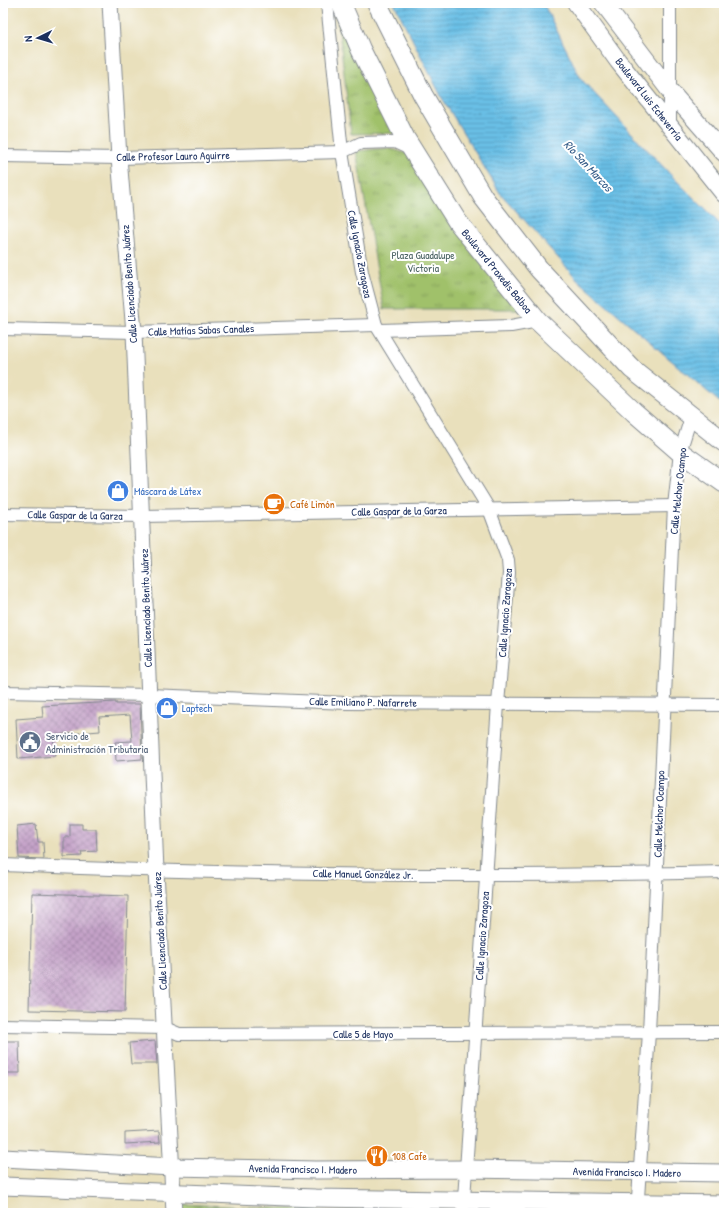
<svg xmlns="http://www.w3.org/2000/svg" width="727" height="1216" viewBox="0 0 727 1216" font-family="'Patrick Hand',sans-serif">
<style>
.park{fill:url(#park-tufts);stroke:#5e7864}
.water{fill:url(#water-rules);stroke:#4277a2}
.building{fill:url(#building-cross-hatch)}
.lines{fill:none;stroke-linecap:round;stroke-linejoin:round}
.minor-casing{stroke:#82888d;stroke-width:14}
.tertiary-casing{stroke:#82888d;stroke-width:17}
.secondary-casing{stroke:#82888d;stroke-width:19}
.primary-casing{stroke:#82888d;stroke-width:21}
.minor{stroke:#fff;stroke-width:12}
.tertiary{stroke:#fff;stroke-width:15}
.secondary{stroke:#fff;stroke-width:17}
.primary{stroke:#fff;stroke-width:19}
.labels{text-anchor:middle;stroke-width:4;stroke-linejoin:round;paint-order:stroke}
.street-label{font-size:11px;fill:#1b2f5e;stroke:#fff}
.park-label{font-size:11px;fill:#4a6262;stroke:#fff}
.shop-label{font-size:11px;fill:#366cbe;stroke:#fff;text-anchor:start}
.food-label{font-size:11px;fill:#c56008;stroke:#fff;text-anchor:start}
.service-label{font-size:11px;fill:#4e5e75;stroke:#fff;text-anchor:start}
.water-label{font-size:12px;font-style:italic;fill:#325a87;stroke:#fff}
</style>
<defs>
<pattern id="park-tufts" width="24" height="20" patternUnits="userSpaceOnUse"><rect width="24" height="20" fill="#a0c16a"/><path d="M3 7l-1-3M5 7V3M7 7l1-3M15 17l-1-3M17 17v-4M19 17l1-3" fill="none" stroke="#829d5a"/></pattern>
<pattern id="water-rules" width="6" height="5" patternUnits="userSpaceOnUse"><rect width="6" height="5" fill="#69bfe6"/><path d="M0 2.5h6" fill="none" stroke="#569cbe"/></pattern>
<pattern id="building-cross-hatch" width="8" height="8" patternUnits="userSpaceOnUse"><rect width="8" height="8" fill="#c5a2c8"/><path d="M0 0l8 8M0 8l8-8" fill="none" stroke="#9f84a6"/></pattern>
</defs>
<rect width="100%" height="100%" fill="#fff"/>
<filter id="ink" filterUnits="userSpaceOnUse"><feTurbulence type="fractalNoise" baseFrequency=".025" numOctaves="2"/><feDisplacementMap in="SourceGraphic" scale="8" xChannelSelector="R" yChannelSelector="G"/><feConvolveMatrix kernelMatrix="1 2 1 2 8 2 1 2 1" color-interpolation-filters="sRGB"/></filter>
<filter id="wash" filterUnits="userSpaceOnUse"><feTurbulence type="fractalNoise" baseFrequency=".012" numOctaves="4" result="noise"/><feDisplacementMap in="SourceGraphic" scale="16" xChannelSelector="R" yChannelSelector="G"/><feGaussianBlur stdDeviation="0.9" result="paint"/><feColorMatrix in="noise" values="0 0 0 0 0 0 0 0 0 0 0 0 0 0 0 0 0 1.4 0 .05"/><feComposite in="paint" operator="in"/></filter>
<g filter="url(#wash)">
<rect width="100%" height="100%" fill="#e9e0bc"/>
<g class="park">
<polygon points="337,13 402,133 351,134"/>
<polygon points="387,148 409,154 520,309 384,309 356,151"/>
<polygon points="181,1204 320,1210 319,1213 182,1213"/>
</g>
<polygon class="water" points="394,3 543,3 581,79 670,174 724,228 724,406 578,280 500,193 442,98"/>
<g id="blocks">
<g class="building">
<polygon points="116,702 116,704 140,704 142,759 116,761 115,742 132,741 130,715 99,717 100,731 53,735 55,756 18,759 16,719 43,717 42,706"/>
<polygon points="36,824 38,842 43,842 44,859 19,858 17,826"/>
<polygon points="70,824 82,824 82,829 96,829 97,851 81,852 82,856 64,857 64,837 70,837"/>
<polygon points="32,893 128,896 125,1012 29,1010"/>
<polygon points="3,1041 19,1041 20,1073 3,1073"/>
<polygon points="155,1041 157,1064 131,1064 129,1043"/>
<polygon points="159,1131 160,1142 125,1144 125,1133"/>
</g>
</g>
</g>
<g filter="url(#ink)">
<use href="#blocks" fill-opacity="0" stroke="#82888d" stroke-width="1"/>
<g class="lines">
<g class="minor-casing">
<g id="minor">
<polyline points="327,3 342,152 362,272 376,325 489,509 508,560 509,573 498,704 463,1213"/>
<polyline points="670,3 670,126"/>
<polyline points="3,156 119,158 342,152 361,143 395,142 410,149"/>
<polyline points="3,329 134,332 376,325"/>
<polyline points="380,330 511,326 538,321"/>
<polyline points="3,514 143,516 674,506"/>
<polyline points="3,692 149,695 347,703 724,705"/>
<path d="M3,865C243,875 484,878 724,872"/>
<polyline points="3,1025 165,1028 179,1034 724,1032"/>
<polyline points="637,1213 649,1032 674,506 680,452 691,417"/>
</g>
</g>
<g class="tertiary-casing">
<polyline id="tertiary" points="110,3 119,158 134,332 156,871 174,1213"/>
</g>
<g class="secondary-casing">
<g id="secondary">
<polyline points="576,3 618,61 724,194"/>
<polyline points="603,3 670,91 724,153"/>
<polyline points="3,1158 172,1167 316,1170 466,1169 724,1173"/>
<polyline points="3,1186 315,1198 724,1204"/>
</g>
</g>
<g class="primary-casing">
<g id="primary">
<polyline points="341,3 361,50 405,138 457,221 538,321 634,412 680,452 724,483"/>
<polyline points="377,3 423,95 483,197 539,269 632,369 724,442"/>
</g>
</g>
<use href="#minor" class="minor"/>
<use href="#tertiary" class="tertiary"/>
<use href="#secondary" class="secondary"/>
<use href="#primary" class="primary"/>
</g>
</g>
<defs>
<g id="shop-disc" transform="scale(1.15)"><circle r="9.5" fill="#3f7fe0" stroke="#fff"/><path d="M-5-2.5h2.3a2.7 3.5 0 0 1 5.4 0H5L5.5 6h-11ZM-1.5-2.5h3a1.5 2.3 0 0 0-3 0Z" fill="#fff"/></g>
<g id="cafe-disc" transform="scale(1.15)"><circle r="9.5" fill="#e8710a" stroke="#fff"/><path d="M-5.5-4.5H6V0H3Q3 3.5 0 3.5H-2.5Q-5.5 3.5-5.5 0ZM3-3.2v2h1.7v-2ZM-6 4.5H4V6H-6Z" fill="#fff"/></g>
<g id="civic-disc" transform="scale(1.15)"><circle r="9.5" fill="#5c6f8a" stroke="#fff"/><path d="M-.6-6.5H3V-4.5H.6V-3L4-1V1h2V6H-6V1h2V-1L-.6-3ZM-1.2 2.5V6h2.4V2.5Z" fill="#fff"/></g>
<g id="restaurant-disc" transform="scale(1.15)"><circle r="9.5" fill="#e8710a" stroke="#fff"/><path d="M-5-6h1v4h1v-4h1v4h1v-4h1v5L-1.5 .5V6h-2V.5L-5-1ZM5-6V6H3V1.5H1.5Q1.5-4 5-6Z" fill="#fff"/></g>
</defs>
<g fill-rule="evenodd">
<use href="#shop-disc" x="118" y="491"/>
<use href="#cafe-disc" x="274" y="504"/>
<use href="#shop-disc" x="167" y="708"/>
<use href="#civic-disc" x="30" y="742"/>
<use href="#restaurant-disc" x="377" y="1156"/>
</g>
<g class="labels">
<g class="street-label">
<text transform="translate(649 99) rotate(52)" y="4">Boulevard Luis Echeverría</text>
<text transform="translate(173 156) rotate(-1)" y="4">Calle Profesor Lauro Aguirre</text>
<text transform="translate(360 254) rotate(79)" y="4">Calle Ignacio Zaragoza</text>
<text transform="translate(497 271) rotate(51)" y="4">Boulevard Praxedis Balboa</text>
<text transform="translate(129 284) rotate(-94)" y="4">Calle Licenciado Benito Juárez</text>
<text transform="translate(201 330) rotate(-2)" y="4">Calle Matías Sabas Canales</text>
<text transform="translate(678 491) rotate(-84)" y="4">Calle Melchor Ocampo</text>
<text transform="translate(399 511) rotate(-1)" y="4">Calle Gaspar de la Garza</text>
<text transform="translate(75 515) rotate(1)" y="4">Calle Gaspar de la Garza</text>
<text transform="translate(146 608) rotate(-92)" y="4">Calle Licenciado Benito Juárez</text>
<text transform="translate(505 613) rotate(-86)" y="4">Calle Ignacio Zaragoza</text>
<text transform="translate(363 702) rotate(1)" y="4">Calle Emiliano P. Nafarrete</text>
<text transform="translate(659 814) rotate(-88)" y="4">Calle Melchor Ocampo</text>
<text transform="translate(363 874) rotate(1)" y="4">Calle Manuel González Jr.</text>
<text transform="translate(160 931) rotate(-93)" y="4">Calle Licenciado Benito Juárez</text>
<text transform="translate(482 936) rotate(-86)" y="4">Calle Ignacio Zaragoza</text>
<text x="363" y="1038">Calle 5 de Mayo</text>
<text transform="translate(303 1169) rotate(1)" y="4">Avenida Francisco I. Madero</text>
<text transform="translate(627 1172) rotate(1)" y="4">Avenida Francisco I. Madero</text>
</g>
<g class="park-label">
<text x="423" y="259">Plaza Guadalupe<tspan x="423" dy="13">Victoria</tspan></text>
</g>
<g class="shop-label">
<text x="134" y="495">Máscara de Látex</text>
<text x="182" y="712">Laptech</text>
</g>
<g class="food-label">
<text x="290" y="508">Café Limón</text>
<text x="392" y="1160">108 Cafe</text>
</g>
<g class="service-label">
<text x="46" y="740">Servicio de<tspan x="46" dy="13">Administración Tributaria</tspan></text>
</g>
<g class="water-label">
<text transform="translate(588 166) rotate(47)" y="4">Río San Marcos</text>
</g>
</g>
<rect width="727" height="1216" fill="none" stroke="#fff" stroke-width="16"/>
<g transform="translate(38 38) rotate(265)" stroke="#ffffff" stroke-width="3" paint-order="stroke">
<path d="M0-3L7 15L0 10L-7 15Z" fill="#1b2f5e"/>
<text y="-6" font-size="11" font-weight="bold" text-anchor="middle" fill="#1b2f5e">N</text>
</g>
</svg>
